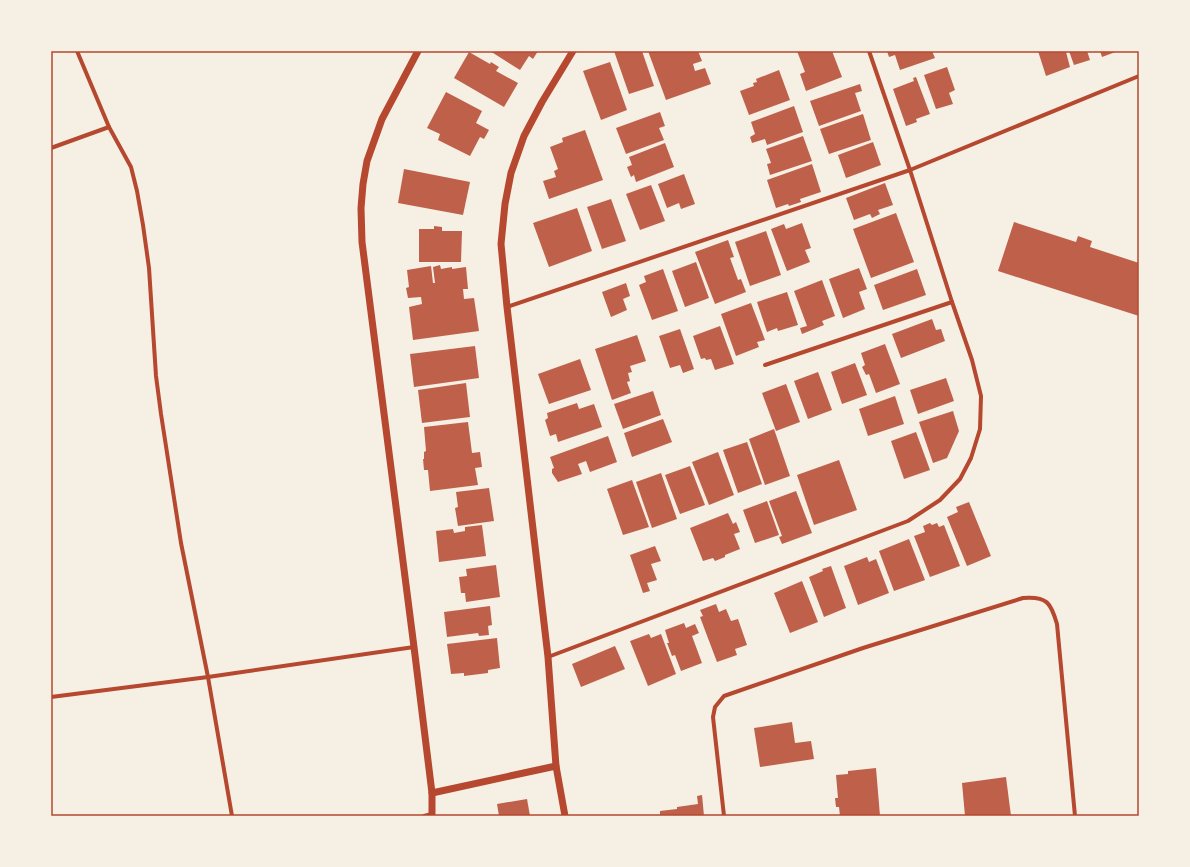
<svg xmlns="http://www.w3.org/2000/svg" width="1190" height="867" viewBox="0 0 1190 867" font-family="'Nunito Sans',sans-serif">
<style>
.building{fill:#bf614a}
.lines{fill:none;stroke-linecap:round;stroke-linejoin:round}
.minor{stroke:#b5482f;stroke-width:4}
.tertiary{stroke:#b5482f;stroke-width:7}
.neatline{fill:none;stroke:#b5482f;stroke-width:1.5}
</style>
<rect width="100%" height="100%" fill="#f6efe4"/>
<g class="building">
<polygon points="490,51 538,51 533,59 529,56 520,70"/>
<polygon points="614,51 642,51 654,86 629,94"/>
<polygon points="648,51 698,51 702,61 693,64 695,71 705,68 711,84 666,100"/>
<polygon points="797,51 832,51 842,77 806,91 800,74 805,72"/>
<polygon points="887,51 932,51 935,58 900,70 895,55 889,57"/>
<polygon points="1038,51 1069,51 1066,52 1070,67 1046,76"/>
<polygon points="1069,51 1087,51 1090,60 1074,65"/>
<polygon points="1100,51 1118,51 1102,57"/>
<polygon points="469,52 490,64 491,62 499,67 496,71 518,83 504,107 454,78"/>
<polygon points="610,62 627,110 601,120 583,71"/>
<polygon points="947,67 955,90 949,93 953,104 936,109 924,75"/>
<polygon points="779,70 790,100 749,115 740,91 754,86 753,83 757,82 756,79"/>
<polygon points="916,77 930,114 916,119 917,122 906,126 893,89 914,81 913,78"/>
<polygon points="860,84 862,91 855,93 861,111 819,126 810,101"/>
<polygon points="446,92 482,111 476,123 489,130 484,139 480,137 470,156 438,140 440,134 427,128"/>
<polygon points="794,106 803,132 767,145 765,139 752,143 750,137 755,134 751,122"/>
<polygon points="660,112 665,126 659,128 664,140 626,154 616,128"/>
<polygon points="863,114 871,140 829,154 820,129"/>
<polygon points="585,130 603,180 549,199 543,181 556,177 554,171 558,169 550,147 563,142 562,138"/>
<polygon points="803,136 812,161 770,175 767,164 771,163 766,149"/>
<polygon points="873,142 881,165 846,178 838,155"/>
<polygon points="665,143 674,167 636,182 634,175 631,177 627,167 632,165 629,157"/>
<polygon points="812,164 821,192 800,199 801,202 789,206 788,204 776,208 767,180"/>
<polygon points="404,169 470,182 463,215 398,203"/>
<polygon points="684,174 695,204 681,209 679,203 667,208 658,184"/>
<polygon points="885,183 893,205 878,210 880,214 872,218 870,214 854,220 846,198"/>
<polygon points="651,185 665,221 640,230 626,194"/>
<polygon points="611,199 626,241 602,249 587,207"/>
<polygon points="577,208 592,251 549,267 533,223"/>
<polygon points="896,213 914,262 871,278 853,229"/>
<polygon points="1014,222 1076,242 1078,236 1092,241 1090,247 1139,263 1139,316 998,271"/>
<polygon points="802,223 811,248 805,250 810,262 787,271 771,229 784,224 786,229"/>
<polygon points="434,226 442,227 442,231 462,231 461,262 419,262 419,229 434,229"/>
<polygon points="766,231 781,275 750,286 735,242"/>
<polygon points="728,240 734,257 730,258 738,280 741,279 746,292 715,304 695,252"/>
<polygon points="696,262 709,298 685,307 672,271"/>
<polygon points="440,265 441,269 452,267 452,269 466,267 468,289 463,289 464,299 474,298 479,331 413,340 409,307 422,304 421,297 408,298 406,288 409,287 407,270 431,266 433,283 435,283 433,267"/>
<polygon points="859,268 867,289 859,292 865,309 843,318 829,279"/>
<polygon points="663,269 678,311 652,320 639,285 646,282 644,276"/>
<polygon points="917,269 926,295 883,310 874,285"/>
<polygon points="822,280 835,316 822,321 824,325 802,334 800,328 807,326 794,291"/>
<polygon points="626,283 630,296 623,299 627,310 611,317 602,292"/>
<polygon points="787,292 798,325 778,331 777,328 767,332 757,302"/>
<polygon points="751,303 765,340 757,342 759,347 736,356 721,314"/>
<polygon points="932,319 936,330 941,329 945,341 901,358 892,334"/>
<polygon points="720,326 734,364 715,370 711,359 706,360 705,358 701,359 693,336"/>
<polygon points="680,329 694,369 683,373 680,365 670,368 659,336"/>
<polygon points="637,335 646,361 630,366 632,372 628,373 630,381 627,382 631,393 612,400 595,349"/>
<polygon points="885,344 900,384 876,393 869,374 866,375 862,367 865,365 861,353"/>
<polygon points="475,346 479,378 414,387 410,354"/>
<polygon points="580,359 591,390 549,404 538,374"/>
<polygon points="855,363 867,395 842,404 831,372"/>
<polygon points="818,372 832,410 808,419 794,381"/>
<polygon points="946,378 954,401 918,414 910,390"/>
<polygon points="466,383 470,417 422,423 418,390"/>
<polygon points="786,384 800,422 776,431 762,393"/>
<polygon points="653,391 661,415 623,429 614,404"/>
<polygon points="895,396 904,424 868,436 859,409"/>
<polygon points="577,403 579,409 594,404 602,427 558,442 556,434 550,436 545,420 548,418 547,413"/>
<polygon points="953,411 959,431 947,458 933,463 919,422"/>
<polygon points="663,419 672,442 632,457 624,433"/>
<polygon points="468,422 472,453 480,452 482,467 475,468 478,485 430,491 428,470 424,470 423,459 424,459 424,452 426,451 424,427"/>
<polygon points="774,429 790,476 765,485 749,439"/>
<polygon points="916,432 930,470 904,479 891,441"/>
<polygon points="608,436 617,462 590,472 586,461 578,464 582,474 558,482 552,473 552,469 554,468 550,457"/>
<polygon points="747,442 762,484 738,493 723,450"/>
<polygon points="718,452 734,495 709,505 692,462"/>
<polygon points="839,460 857,510 814,525 797,475"/>
<polygon points="690,466 705,505 680,514 665,475"/>
<polygon points="661,473 677,519 652,528 636,482"/>
<polygon points="632,480 649,527 623,535 607,489"/>
<polygon points="489,488 494,521 458,526 455,508 458,507 456,492"/>
<polygon points="796,491 812,533 782,544 779,537 782,536 769,501"/>
<polygon points="767,501 779,535 755,543 743,510"/>
<polygon points="969,502 991,556 967,566 947,517 958,512 956,507"/>
<polygon points="728,513 733,524 736,522 740,532 734,534 740,549 725,555 725,557 715,561 713,558 703,561 690,528"/>
<polygon points="930,523 932,525 937,523 939,527 944,525 960,566 930,577 914,536 925,532 923,526"/>
<polygon points="482,525 486,556 439,562 436,531 453,529 454,533 465,531 465,527"/>
<polygon points="909,539 925,580 894,591 879,551"/>
<polygon points="655,546 661,561 651,564 657,580 647,583 650,591 643,593 630,555"/>
<polygon points="867,557 869,562 876,559 889,593 858,605 844,566"/>
<polygon points="496,565 500,597 466,602 465,593 461,593 459,577 467,576 466,569"/>
<polygon points="831,566 846,608 824,617 809,577 823,571 822,569"/>
<polygon points="802,581 818,622 790,633 774,593"/>
<polygon points="716,604 719,612 726,609 731,621 738,619 747,645 735,649 737,655 717,662 700,617 703,616 700,610"/>
<polygon points="490,606 492,625 488,626 489,635 479,636 478,633 447,637 444,612"/>
<polygon points="684,623 686,628 695,624 699,633 692,636 702,663 681,671 675,655 672,656 667,643 669,643 665,630"/>
<polygon points="649,634 651,638 661,634 676,674 648,686 630,641"/>
<polygon points="497,638 500,668 488,670 488,673 464,676 464,673 451,674 447,644"/>
<polygon points="615,646 625,669 581,687 572,664"/>
<polygon points="792,722 795,743 811,741 814,759 760,767 754,728"/>
<polygon points="876,768 880,816 840,816 839,807 836,807 835,798 838,798 836,775 848,774 848,771"/>
<polygon points="1006,777 1011,816 965,816 962,783"/>
<polygon points="702,795 704,816 660,816 660,811 677,809 677,807 698,804 697,796"/>
<polygon points="527,799 530,816 499,816 497,804"/>
</g>
<g class="lines">
<g class="minor">
<polyline points="77,51 109,127 131,167 137,191 143,225 149,268 156,376 161,414 181,543 208,677 414,647"/>
<polyline points="51,148 109,127"/>
<polyline points="507,307 910,170 1139,76"/>
<polyline points="765,365 952,302"/>
<polyline points="548,657 908,521 940,500 960,479 971,458 980,429 981,396 972,360 952,302 910,170 869,51"/>
<polyline points="51,697 208,677 232,816"/>
<polyline points="424,816 432,814"/>
<path d="M724,816L713,717L715,707L724,696L863,648L1023,598C1047,596 1051,603 1057,624L1075,816"/>
</g>
<g class="tertiary">
<polyline points="418,51 382,119 367,161 363,184 361,208 362,242 414,647 432,793 432,816"/>
<polyline points="432,793 556,766"/>
<polyline points="565,816 556,766 548,657 507,307 501,244 505,204 511,173 524,136 542,102 573,51"/>
</g>
</g>
<rect width="1190" height="867" fill="none" stroke="#f6efe4" stroke-width="104"/>
<rect x="52" y="52" width="1086" height="763" class="neatline"/>
</svg>
